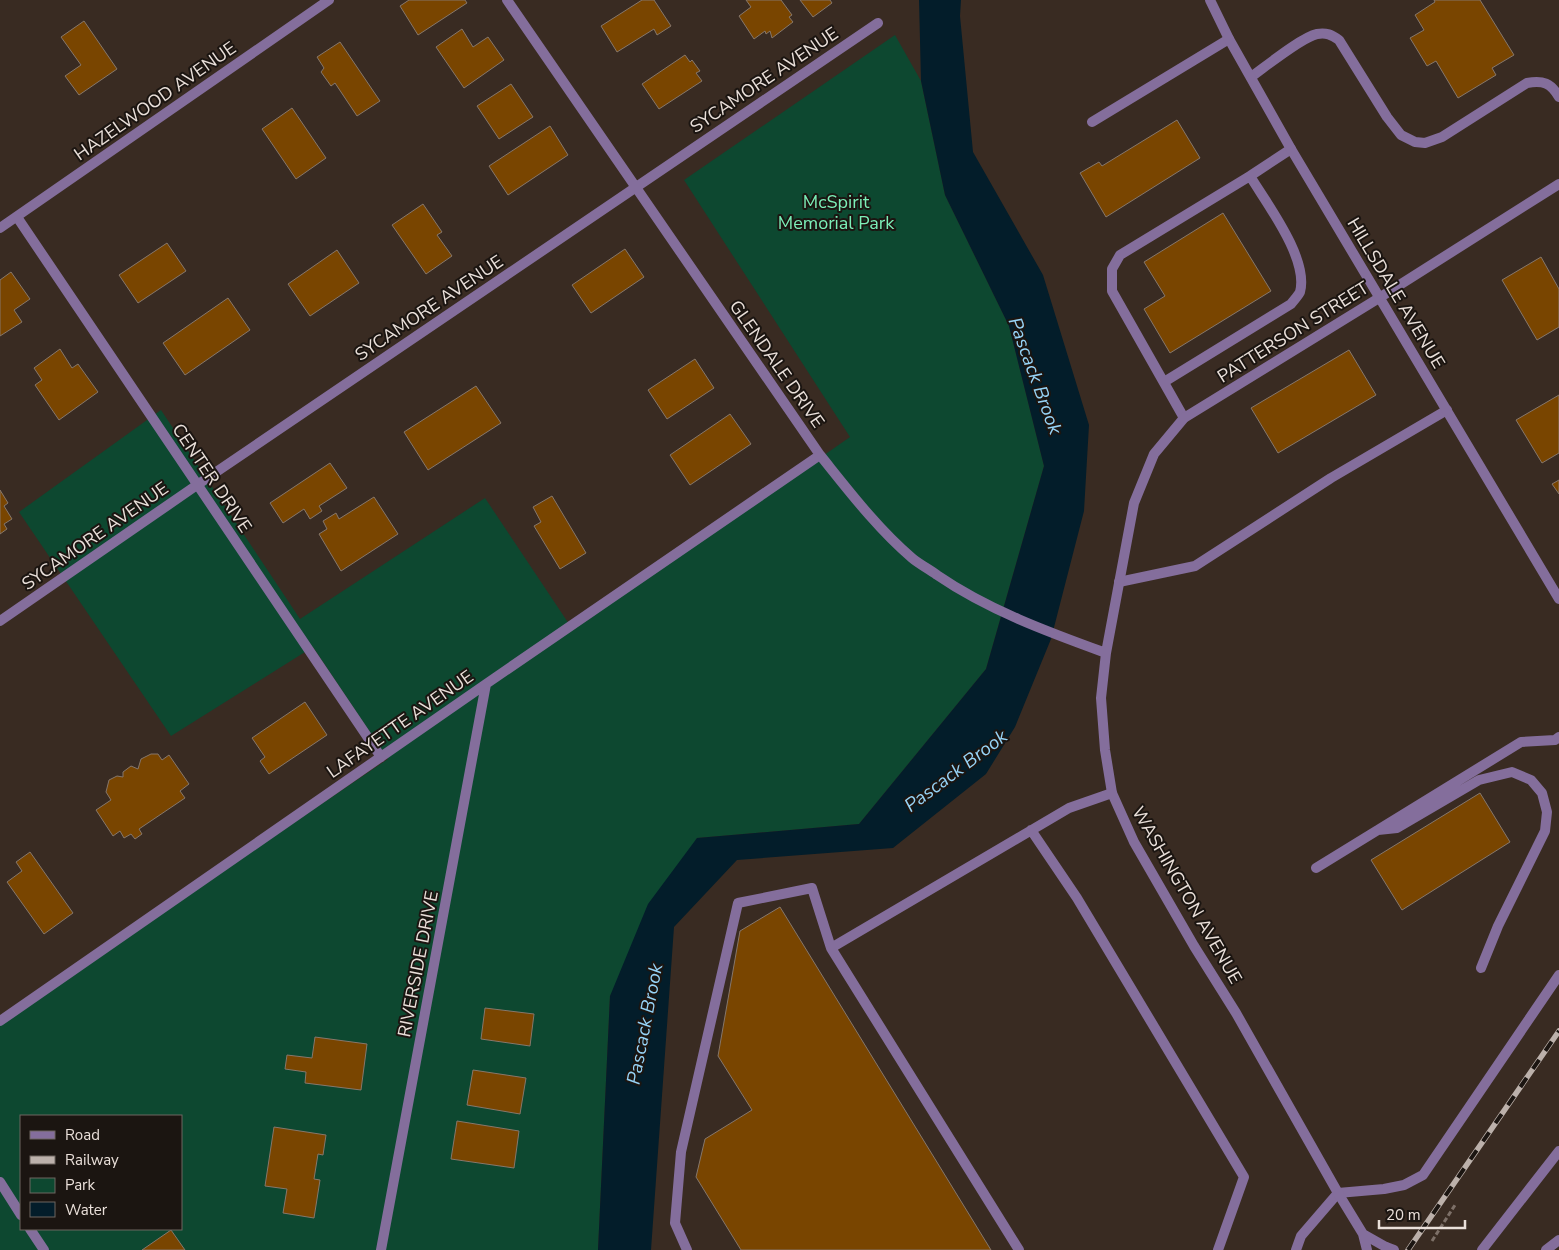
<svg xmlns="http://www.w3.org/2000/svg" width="1559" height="1250" viewBox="0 0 1559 1250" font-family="'Nunito Sans',sans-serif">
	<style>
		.green { fill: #0d4830; fill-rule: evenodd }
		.water { fill: #031d2a }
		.building { fill: #794500; stroke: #86776b }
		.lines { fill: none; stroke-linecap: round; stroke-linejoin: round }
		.path { stroke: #7d7068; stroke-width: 3; stroke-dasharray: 5 2.5; stroke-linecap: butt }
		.service { stroke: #846e9c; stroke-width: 10 }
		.minor { stroke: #846e9c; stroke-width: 10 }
		.tertiary { stroke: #846e9c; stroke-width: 10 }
		.rail-casing { stroke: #bcb1ab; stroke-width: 5.5 }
		.rail { stroke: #1b1511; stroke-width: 4; stroke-dasharray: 11; stroke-linecap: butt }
		.labels { text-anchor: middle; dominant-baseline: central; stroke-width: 4; stroke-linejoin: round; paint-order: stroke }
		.street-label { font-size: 18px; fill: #eae0da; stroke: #1b1511 }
		.park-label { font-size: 18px; fill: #7cefb8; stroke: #1b1511 }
		.water-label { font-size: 19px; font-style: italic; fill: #96d3f6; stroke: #1b1511 }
	</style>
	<rect width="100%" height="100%" fill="#392b22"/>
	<!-- green -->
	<path class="green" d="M895,35L921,81L945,195L1009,326L1044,466L986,669L859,824L697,838L610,996L598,1250H0V1022L388,759L313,647L171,736L19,512L161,410L300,619L485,498L573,630L850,437L684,180ZM21,1116H181V1229H21Z"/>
	<!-- water -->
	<path class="water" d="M919,0H961L960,16L973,152L1043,275L1089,425L1084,511L1051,639L1015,727L986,774L893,848L737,860L674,927L651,1250H598L610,996L648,904L697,838L859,824L986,669L1044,466L1009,326L945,195L921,81Z"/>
	<!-- building -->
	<path class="building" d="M409,0H465L467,3L418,35L400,6Z
		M642,0H654L671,26L657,35L654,29L617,52L601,26Z
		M746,0H781L792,15L789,17L793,22L772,38L770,31L766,34L765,31L754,39L739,16L751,7Z
		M800,0H830L832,3L813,17Z
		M1434,0H1480L1514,55L1492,68L1496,75L1458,98L1436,61L1427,66L1410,38L1424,30L1415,15L1435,2Z
		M84,21L117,69L79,95L65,76L81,65L61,37Z
		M462,29L473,47L488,37L504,60L464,88L436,47Z
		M340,42L380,101L357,116L335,83L331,86L321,72L324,68L317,57Z
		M685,55L690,62L692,60L700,71L696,73L702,81L659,109L642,84Z
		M511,84L533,117L499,139L477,106Z
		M292,108L326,158L296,179L262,129Z
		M1177,120L1200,158L1106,217L1080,173L1099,162L1102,166Z
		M550,126L568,155L508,195L489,166Z
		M423,204L442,232L437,235L452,256L426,274L392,225Z
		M1223,213L1271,291L1170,353L1144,309L1165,296L1144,262Z
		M167,243L186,271L138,303L119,275Z
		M625,249L644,277L591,313L572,285Z
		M337,250L359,283L310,316L288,284Z
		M1541,257L1559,289V327L1537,340L1502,280Z
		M11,272L30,299L14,310L22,322L0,336V280Z
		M228,298L250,330L185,375L163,343Z
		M60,349L72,368L78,364L98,392L59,420L35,385L42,380L34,368Z
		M1349,350L1376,395L1278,453L1251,408Z
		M695,359L714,388L667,419L648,390Z
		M476,386L501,423L428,470L404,432Z
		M1559,395V453L1542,463L1516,420Z
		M730,414L751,444L690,485L670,455Z
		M330,463L347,488L319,506L322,511L310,519L304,509L283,523L270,503Z
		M1559,480V494L1552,484Z
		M0,490L8,503L4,506L12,519L4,524L7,529L0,534Z
		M552,496L586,553L560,569L534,526L541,522L533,507Z
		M374,497L398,534L341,571L319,534L327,529L323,521L336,513L339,519Z
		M305,702L327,735L269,774L260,761L265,757L252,738Z
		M151,754H158L162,760L169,755L189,784L180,791L185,798L139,829L142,834L135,839L131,834L124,838L120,831L113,836L96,810L111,800L106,792L109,780L117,776L123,777V772L131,766L138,769L141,759Z
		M1480,793L1510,842L1402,910L1371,860Z
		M30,852L73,913L44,934L7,882L22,871L16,862Z
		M780,907L991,1250H741L696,1177L705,1139L752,1110L718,1056L740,931Z
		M485,1008L534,1014L530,1046L481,1039Z
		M315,1037L367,1044L361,1090L305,1083L306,1072L285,1069L287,1055L312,1058Z
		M473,1070L526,1078L520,1114L467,1105Z
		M457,1121L519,1131L514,1168L451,1159Z
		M274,1127L326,1135L323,1155L318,1154L314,1179L320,1180L314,1218L283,1213L287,1189L265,1186Z
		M171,1230L185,1250H142Z"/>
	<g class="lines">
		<!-- path -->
		<path class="path" d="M1432,1241L1455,1205"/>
		<!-- service -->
		<path class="service" d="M1251,77C1265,67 1302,37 1317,34C1326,32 1332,35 1339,40L1387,117L1401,135L1415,142L1425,143L1442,137L1527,83C1543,80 1551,83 1559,97
			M1092,122L1229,39
			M1164,382L1291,304C1294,300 1298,296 1300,292C1309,259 1267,204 1250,176
			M1184,418L1112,291V269L1120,255L1250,176L1291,149
			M1119,582L1195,566L1331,478L1447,410
			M1031,830L1077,898L1244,1177L1218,1250
			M1378,830L1397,828L1479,780L1512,772L1531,780L1542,793L1547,812L1545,831L1498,926L1481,968
			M1316,868L1521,742L1555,740L1559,737
			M687,1250L675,1223L681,1152L738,903L812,888L831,948
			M1019,1250L831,948L1069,808L1112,793
			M1296,1250L1301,1236L1338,1193L1384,1189L1404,1185L1423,1175L1559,975
			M1482,1250L1559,1151"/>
		<!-- minor -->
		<path class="minor" d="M507,0L820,455C849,491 877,528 912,558C919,564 929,569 937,575C988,610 1048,632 1106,653
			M17,217L381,757
			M0,228L329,0
			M0,621L197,485L878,23
			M0,1021L486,684L820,455
			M0,1182L21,1215
			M30,1229L44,1250
			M1363,1234L1386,1247L1388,1250
			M381,1250L486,684
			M1367,1250L1363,1234L1338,1193L1236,1013L1194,946L1134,842L1112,793L1105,750L1101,698L1106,653L1134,503L1154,454L1184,418L1379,298L1559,184"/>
		<!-- tertiary -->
		<path class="tertiary" d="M1210,0L1229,39L1291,149L1559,599
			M1386,1247L1394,1250
			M1546,1250L1559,1240"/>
		<defs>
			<path id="rail" d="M1408,1250L1559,1031"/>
		</defs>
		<!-- rail casing -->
		<use href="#rail" class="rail-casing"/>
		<!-- rail -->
		<use href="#rail" class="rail"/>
	</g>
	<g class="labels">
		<!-- street labels -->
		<g class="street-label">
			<text transform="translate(764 80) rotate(-34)">SYCAMORE AVENUE</text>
			<text transform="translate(155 101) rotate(-35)">HAZELWOOD AVENUE</text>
			<text transform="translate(1396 293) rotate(59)">HILLSDALE AVENUE</text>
			<text transform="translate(429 308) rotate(-34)">SYCAMORE AVENUE</text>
			<text transform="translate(1293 332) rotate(-32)">PATTERSON STREET</text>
			<text transform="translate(777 364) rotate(55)">GLENDALE DRIVE</text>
			<text transform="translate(212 478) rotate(56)">CENTER DRIVE</text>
			<text transform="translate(95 536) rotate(-35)">SYCAMORE AVENUE</text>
			<text transform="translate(400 724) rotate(-35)">LAFAYETTE AVENUE</text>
			<text transform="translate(1187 895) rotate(60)">WASHINGTON AVENUE</text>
			<text transform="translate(418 964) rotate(-79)">RIVERSIDE DRIVE</text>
		</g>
		<!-- park labels -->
		<g class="park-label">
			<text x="836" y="202">McSpirit<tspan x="836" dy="21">Memorial Park</tspan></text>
		</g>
		<!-- water labels -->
		<g class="water-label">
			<text transform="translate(1035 376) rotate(70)">Pascack Brook</text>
			<text transform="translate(956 771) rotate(-37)">Pascack Brook</text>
			<text transform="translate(645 1024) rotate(-79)">Pascack Brook</text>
		</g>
	</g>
	<!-- legend -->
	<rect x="20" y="1115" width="162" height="115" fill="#1b1511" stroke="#6e6661"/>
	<rect x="30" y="1131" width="25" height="8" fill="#846e9c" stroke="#6e6661"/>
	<text x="65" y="1140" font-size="15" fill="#eae0da">Road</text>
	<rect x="30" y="1156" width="25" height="8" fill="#bcb1ab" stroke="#6e6661"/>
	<text x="65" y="1165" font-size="15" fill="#eae0da">Railway</text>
	<rect x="30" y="1178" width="25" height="15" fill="#0d4830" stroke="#6e6661"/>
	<text x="65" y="1190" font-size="15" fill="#eae0da">Park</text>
	<rect x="30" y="1202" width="25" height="15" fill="#031d2a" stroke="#6e6661"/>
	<text x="65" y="1215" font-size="15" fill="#eae0da">Water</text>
	<!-- scale -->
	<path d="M1379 1220v8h86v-8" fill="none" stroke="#eae0da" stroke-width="2.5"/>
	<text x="1386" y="1220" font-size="15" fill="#eae0da" stroke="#1b1511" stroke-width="4" paint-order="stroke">20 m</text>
</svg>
